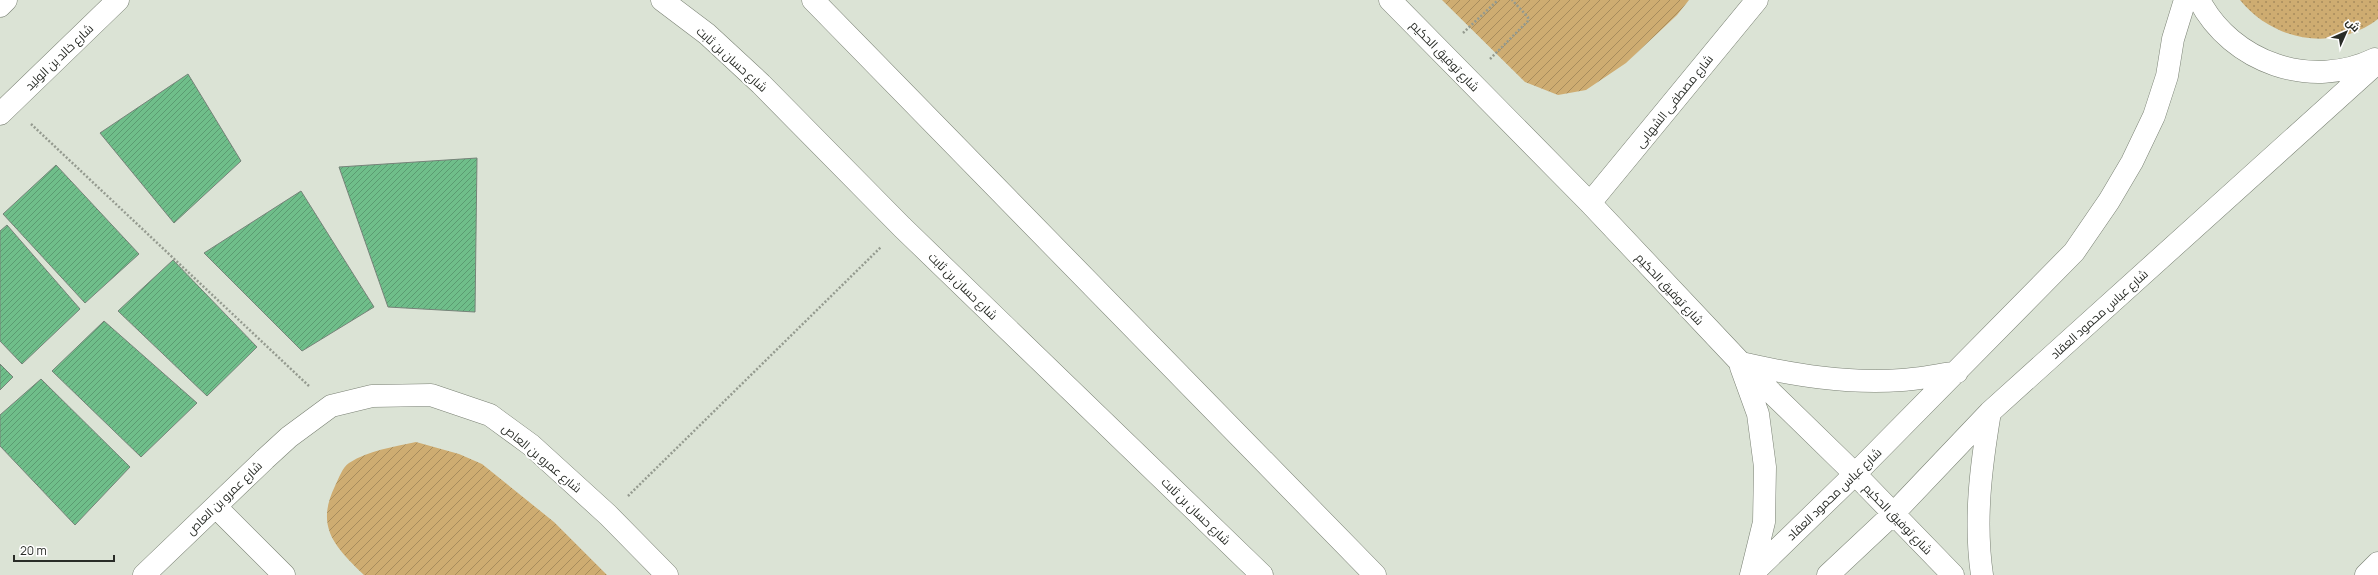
<svg xmlns="http://www.w3.org/2000/svg" width="2378" height="575" viewBox="0 0 2378 575" font-family="Manrope,Cairo,sans-serif">
	<style>
		.park { fill: url(#park-dots) }
		.garden { fill: url(#garden-furrows) }
		.building { fill: url(#building-hatch); stroke: #768379 }
		.lines { fill: none; stroke-linecap: round; stroke-linejoin: round }
		.street-casing { stroke: #7a8174; stroke-width: 23 }
		.secondary-casing { stroke: #7a8174; stroke-width: 23 }
		.path { stroke: #949a8f; stroke-width: 2.5; stroke-dasharray: 2 2; stroke-linecap: butt }
		.street { stroke: #fff; stroke-width: 22 }
		.secondary { stroke: #fff; stroke-width: 22 }
		.labels { text-anchor: middle; dominant-baseline: central; stroke-width: 4; stroke-linejoin: round; paint-order: stroke }
		.street-label { font-size: 12px; fill: #292c27; stroke: #fff }
	</style>
	<defs>
		<pattern id="park-dots" width="8" height="8" patternUnits="userSpaceOnUse"><rect width="8" height="8" fill="#ceac71"/><path d="M2 2h.1M6 6h.1" fill="none" stroke="#a78c5d" stroke-width="1.8" stroke-linecap="round"/></pattern>
		<pattern id="garden-furrows" width="10" height="10" patternUnits="userSpaceOnUse"><rect width="10" height="10" fill="#ceac71"/><path d="M-1 1l2-2M0 10L10 0M9 11l2-2" fill="none" stroke="#a78c5d"/></pattern>
		<pattern id="building-hatch" width="6" height="6" patternUnits="userSpaceOnUse"><rect width="6" height="6" fill="#6fbe8a"/><path d="M-1 1l2-2M0 6l6-6M5 7l2-2" fill="none" stroke="#5b9b71"/></pattern>
	</defs>
	<rect width="100%" height="100%" fill="#dbe3d5"/>
	<!-- park -->
	<path class="park" d="M2240,0H2378V19C2335,52 2274,42 2240,0Z"/>
	<!-- garden -->
	<path class="garden" d="M1442,0H1689L1677,15L1626,63L1586,90L1558,95L1525,82Z
		M416,442L459,454L482,464L554,522L607,575H364C335,547 315,527 335,486C339,478 342,468 349,463C369,450 394,447 416,442Z"/>
	<!-- building -->
	<path class="building" d="M188,74L241,161L174,223L100,133Z
		M477,158L475,312L388,307L339,167Z
		M56,165L139,254L85,303L3,214Z
		M301,191L374,307L302,351L204,253Z
		M7,225L80,309L22,364L0,341V231Z
		M173,260L257,347L207,396L118,311Z
		M104,321L197,403L141,457L52,371Z
		M0,364L13,377L0,390Z
		M41,379L130,467L75,525L0,446V415Z"/>
	<g class="lines">
		<defs>
			<path id="street" d="M1390,0L1590,203L1740,362L1855,474L1953,575
				M2199,0C2232,63 2311,90 2375,59
				M1590,203L1757,0
				M1741,363C1794,375 1847,384 1902,380C1920,379 1939,375 1957,372
				M1741,367L1758,414L1765,467L1764,522L1751,575
				M216,507L284,575
				M144,575L265,459L289,437L331,406L372,396L431,395L490,415L531,445L608,515L667,575
				M1751,575L1855,474L2074,252L2109,201L2132,162L2154,116L2167,76L2173,39L2185,0
				M1828,575L1893,514L1990,412L2378,62
				M1982,575C1974,520 1981,466 1990,412
				M2366,575L2378,563"/>
			<path id="secondary" d="M662,0L707,34L761,84L902,227L1262,575
				M813,0L1375,575
				M0,6L6,0
				M0,114L118,0"/>
		</defs>
		<!-- street casing -->
		<use href="#street" class="street-casing"/>
		<!-- secondary casing -->
		<use href="#secondary" class="secondary-casing"/>
		<!-- path -->
		<path class="path" d="M1463,33L1498,0
			M1490,59L1528,21V17L1512,0
			M31,124L310,387
			M628,496L881,247"/>
		<!-- street -->
		<use href="#street" class="street"/>
		<!-- secondary -->
		<use href="#secondary" class="secondary"/>
	</g>
	<g class="labels">
		<!-- street labels -->
		<g class="street-label">
			<text transform="translate(1445 56) rotate(46)">شارع توفيق الحكيم</text>
			<text transform="translate(59 57) rotate(-44)">شارع خالد بن الوليد</text>
			<text transform="translate(732 59) rotate(42)">شارع حسان بن ثابت</text>
			<text transform="translate(1674 101) rotate(-51)">شارع مصطفى الشهابى</text>
			<text transform="translate(963 286) rotate(44)">شارع حسان بن ثابت</text>
			<text transform="translate(1670 289) rotate(47)">شارع توفيق الحكيم</text>
			<text transform="translate(2099 314) rotate(-42)">شارع عباس محمود العقاد</text>
			<text transform="translate(542 458) rotate(40)">شارع عمرو بن العاص</text>
			<text transform="translate(1834 494) rotate(-44)">شارع عباس محمود العقاد</text>
			<text transform="translate(224 498) rotate(-44)">شارع عمرو بن العاص</text>
			<text transform="translate(1196 511) rotate(44)">شارع حسان بن ثابت</text>
			<text transform="translate(1898 519) rotate(46)">شارع توفيق الحكيم</text>
		</g>
	</g>
	<!-- north arrow -->
	<g transform="translate(2346 32) rotate(45)" stroke="#ffffff" stroke-width="3" paint-order="stroke">
	<path d="M0-3L7 15L0 10L-7 15Z" fill="#292c27"/>
	<text y="-6" font-size="11" font-weight="bold" text-anchor="middle" fill="#292c27">ش</text>
	</g>
	<!-- scale -->
	<path d="M14 555v6h100v-6" fill="none" stroke="#292c27" stroke-width="2"/>
	<text x="20" y="555" font-size="12" fill="#292c27" stroke="#ffffff" stroke-width="3" paint-order="stroke">20 m</text>
</svg>
